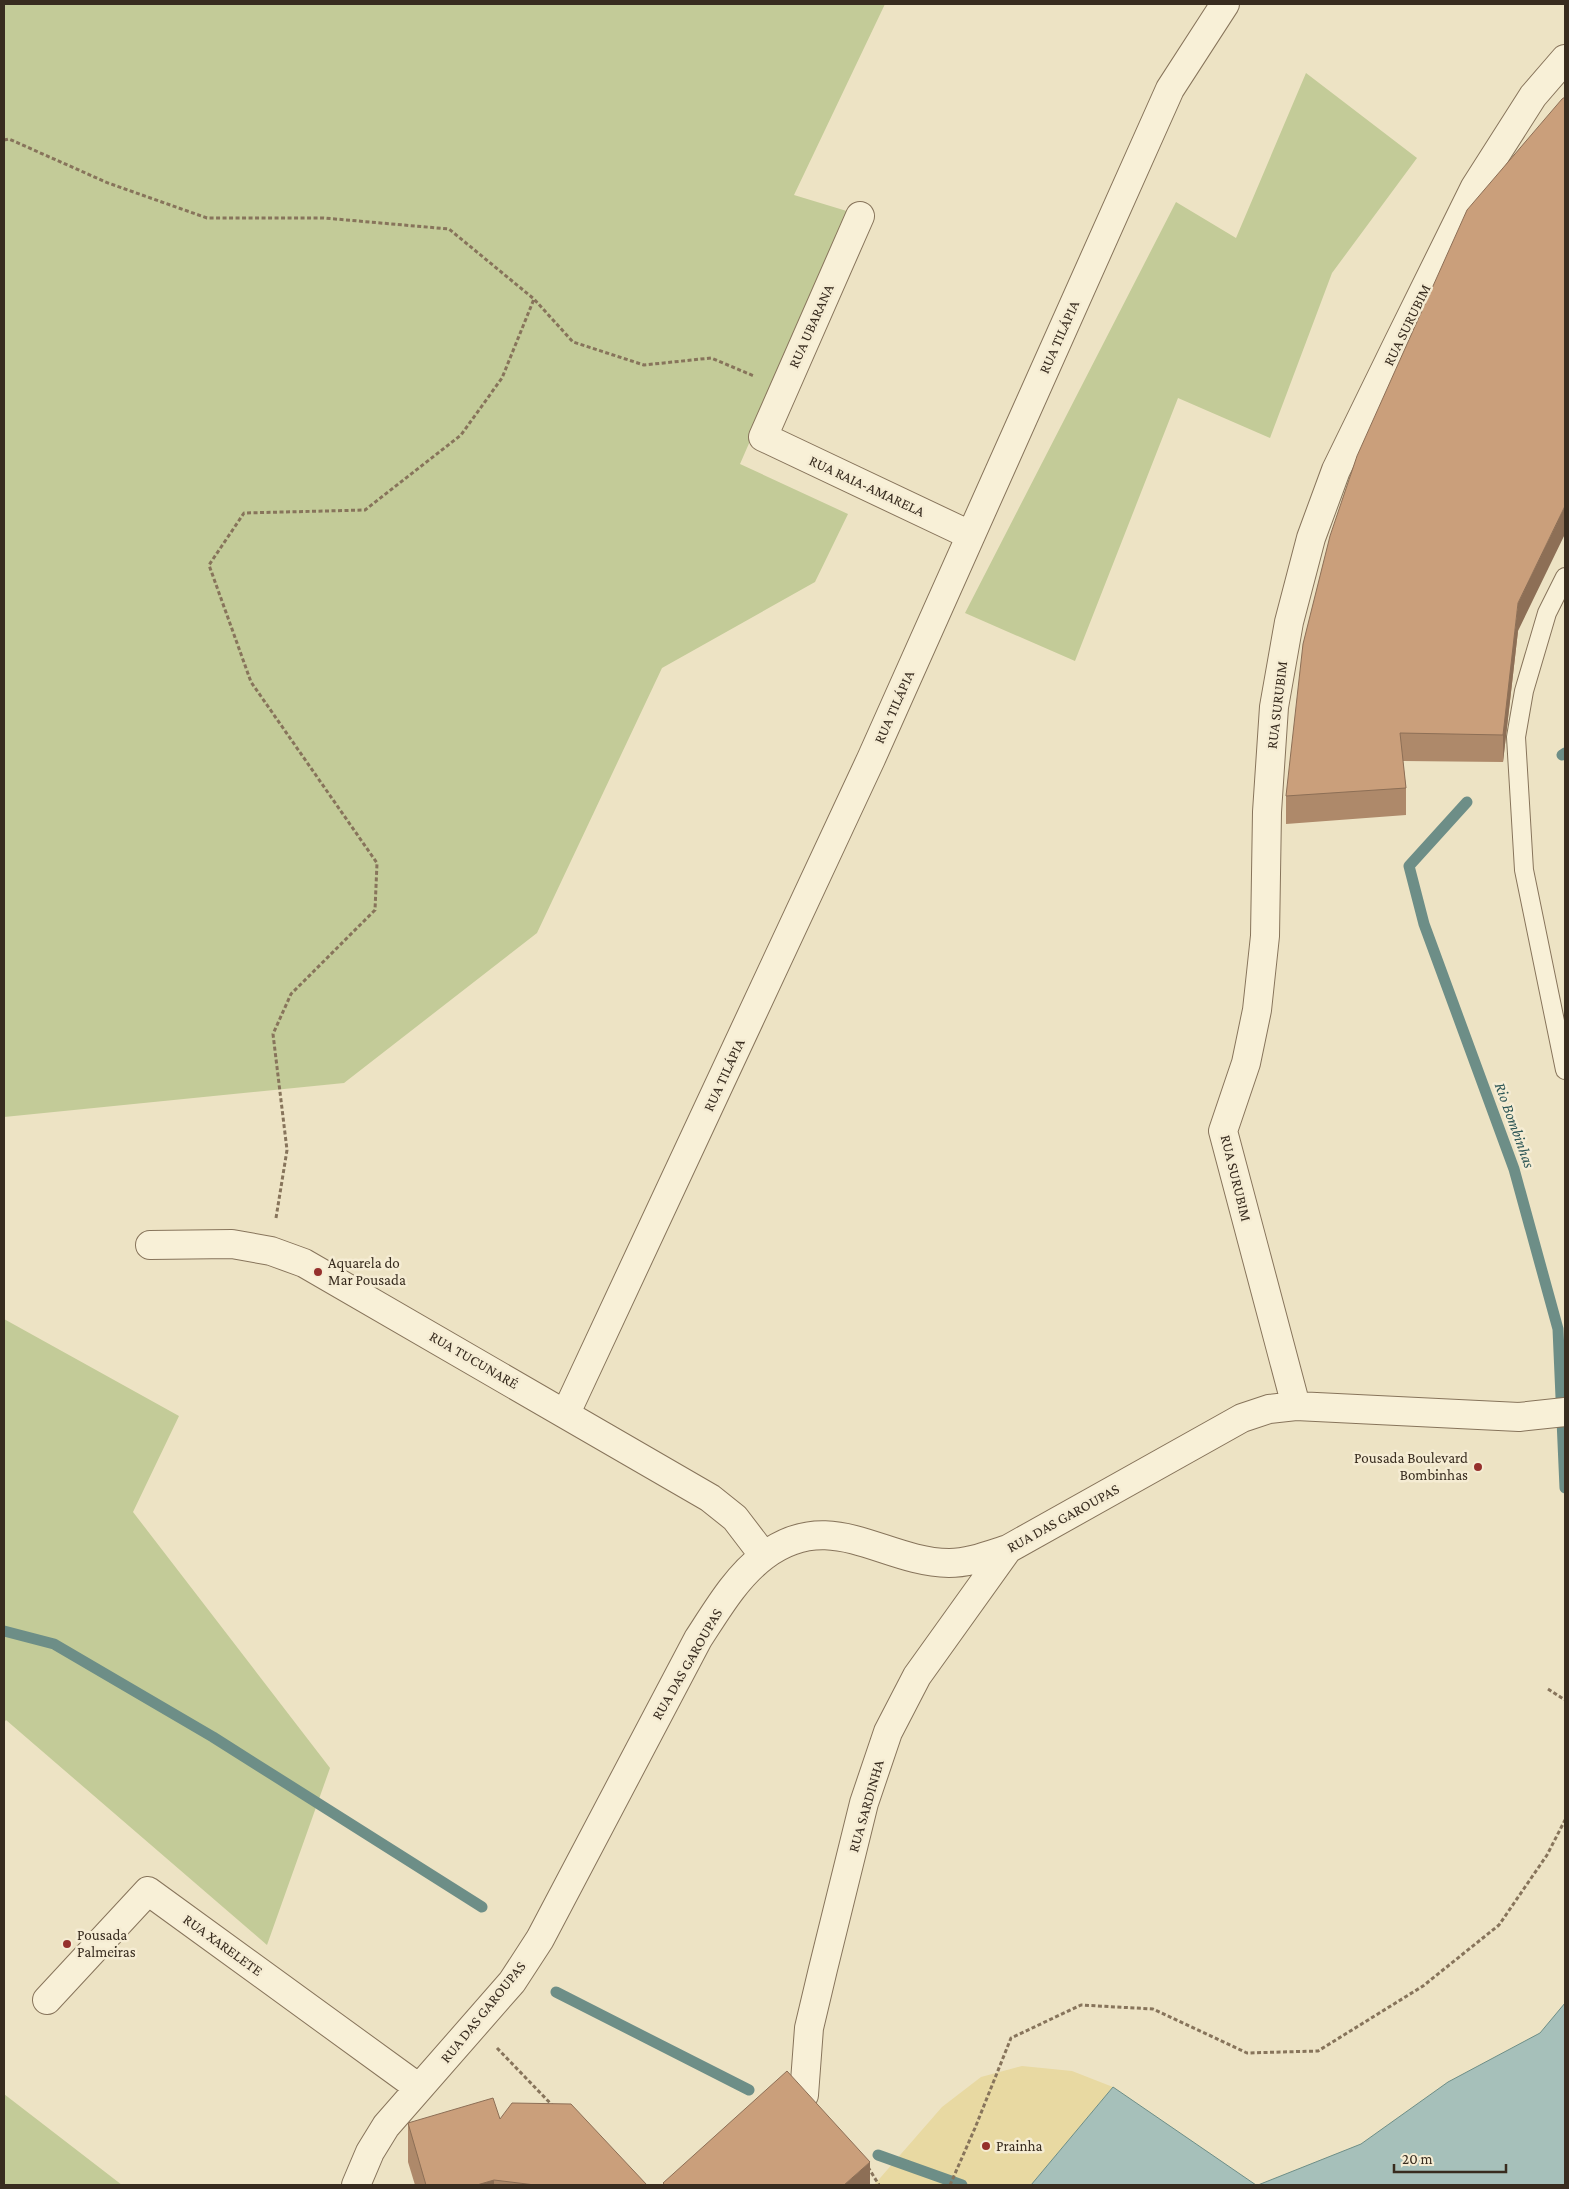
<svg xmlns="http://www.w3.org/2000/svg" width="1569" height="2189" viewBox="0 0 1569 2189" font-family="'Crimson Pro',serif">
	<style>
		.green { fill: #c3cb98 }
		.sand { fill: #e8d9a2 }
		.water { fill: #a6c0ba; stroke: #6d8e87 }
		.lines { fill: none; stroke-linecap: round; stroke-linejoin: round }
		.stream { stroke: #6d8e87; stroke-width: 11 }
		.lane-casing { stroke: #87745b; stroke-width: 20 }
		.street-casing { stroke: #87745b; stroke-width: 30 }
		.path { stroke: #87745b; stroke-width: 3; stroke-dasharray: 4 2.5; stroke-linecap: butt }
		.lane { stroke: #f8f0d7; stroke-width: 18 }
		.street { stroke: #f8f0d7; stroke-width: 28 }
		.wall { fill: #ae896a }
		.shaded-wall { fill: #8d6f56 }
		.building { fill: #ca9f7b; stroke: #8d6f56 }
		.poi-dot { fill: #95302c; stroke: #f5ecd3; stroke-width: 2 }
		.labels { text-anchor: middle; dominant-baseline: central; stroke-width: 5; stroke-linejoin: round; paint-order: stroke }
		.street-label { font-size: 15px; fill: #382c1f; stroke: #f5ecd3 }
		.poi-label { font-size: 15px; fill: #382c1f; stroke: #f5ecd3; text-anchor: start }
		.water-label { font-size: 16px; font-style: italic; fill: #2e5756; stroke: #f5ecd3 }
	</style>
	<rect width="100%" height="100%" fill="#ede3c4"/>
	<!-- green -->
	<path class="green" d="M4,4H885L794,195L850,212L740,464L848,514L815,582L662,668L537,933L344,1083L4,1117Z
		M1306,73L1417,158L1332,273L1270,438L1178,398L1075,661L965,613L1176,202L1236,238Z
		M4,1319L179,1416L133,1512L330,1768L267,1945L6,1720L4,1723Z
		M4,2094L122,2185H4Z"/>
	<!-- sand -->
	<path class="sand" d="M1022,2066L1072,2071L1113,2087L1031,2185H874L942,2107L981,2077Z"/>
	<!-- water -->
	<path class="water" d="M1565,2003V2185H1258L1361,2144L1448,2082L1540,2033Z
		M1113,2087L1256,2185H1031Z"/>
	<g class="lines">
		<!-- stream -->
		<path class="stream" d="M1562,755L1565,753
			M1467,802L1409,866L1424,924L1514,1169L1558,1329L1565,1488
			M4,1631L54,1644L213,1737L482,1907
			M556,1992L749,2090
			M878,2155L962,2185"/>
		<defs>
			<path id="lane" d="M1565,577L1547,613L1524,691L1516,737L1524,870L1565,1070"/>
			<path id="street" d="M860,216L763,437L970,535
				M150,1245L232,1244L271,1251L304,1263L710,1498L735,1518L764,1556
				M1296,1406L1223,1131L1246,1063L1257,1010L1265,936L1267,812L1274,707L1289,622L1311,538L1336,470L1398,343L1475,187L1533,96L1565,59
				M566,1413L871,759L1170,89L1225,4
				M47,2000L148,1891L419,2088
				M804,2095L809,2028L823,1969L864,1803L888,1732L917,1676L1008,1549
				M356,2185L370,2152L386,2126L512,1982L540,1939L698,1639C717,1610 736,1577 764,1556C831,1506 882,1562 949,1563C969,1563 989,1555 1008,1549L1242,1418L1269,1409L1296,1406L1519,1417L1565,1412"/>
		</defs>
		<!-- lane casing -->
		<use href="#lane" class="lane-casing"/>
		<!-- street casing -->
		<use href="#street" class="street-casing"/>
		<!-- path -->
		<path class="path" d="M4,140L9,139L108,183L207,218H324L449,229L534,299L573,342L644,365L711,358L754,376
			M276,1218L287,1150L273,1034L291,994L375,910L377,863L251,682L209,565L244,513L365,510L461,435L502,378L534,299
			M1548,1689L1565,1700
			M497,2048L552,2105
			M868,2167L879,2185
			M950,2185L975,2128L1011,2038L1081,2005L1153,2009L1247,2053L1318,2051L1423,1986L1499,1925L1547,1855L1565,1820"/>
		<!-- lane -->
		<use href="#lane" class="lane"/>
		<!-- street -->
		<use href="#street" class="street"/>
	</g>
	<!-- wall -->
	<path class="wall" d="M1518,631L1503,762L1403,761L1406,788V815L1286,824V796Z
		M500,2119L647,2185H415L408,2162V2123Z"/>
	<!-- shaded-wall -->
	<path class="shaded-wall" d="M1565,506V534L1518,631L1503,762V735L1518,603Z
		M870,2162V2185H844Z
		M494,2180V2185H477Z"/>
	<!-- building -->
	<path class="building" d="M1565,97V506L1518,603L1503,735L1400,733L1406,788L1286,796L1303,644L1330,536L1357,456L1467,210L1562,99Z
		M787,2071L870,2162L844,2185H665L663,2183Z
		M493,2098L500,2119L512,2103L571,2104L647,2185H535L494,2180L477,2185H426L408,2123Z"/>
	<!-- markers -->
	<g class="poi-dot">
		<circle cx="318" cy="1272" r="5"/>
		<circle cx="1478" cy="1467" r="5"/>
		<circle cx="67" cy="1944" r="5"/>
		<circle cx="986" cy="2146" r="5"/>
	</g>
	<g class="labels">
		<!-- street labels -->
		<g class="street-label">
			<text transform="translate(1407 325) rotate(-64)">RUA SURUBIM</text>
			<text transform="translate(811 326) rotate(-66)">RUA UBARANA</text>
			<text transform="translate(1059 337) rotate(-66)">RUA TILÁPIA</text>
			<text transform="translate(867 486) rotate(25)">RUA RAIA-AMARELA</text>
			<text transform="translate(1277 705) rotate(-83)">RUA SURUBIM</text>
			<text transform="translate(894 707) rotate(-66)">RUA TILÁPIA</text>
			<text transform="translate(724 1075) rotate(-65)">RUA TILÁPIA</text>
			<text transform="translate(1236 1178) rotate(76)">RUA SURUBIM</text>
			<text transform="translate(474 1360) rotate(30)">RUA TUCUNARÉ</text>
			<text transform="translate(1063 1518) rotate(-29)">RUA DAS GAROUPAS</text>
			<text transform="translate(687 1664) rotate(-60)">RUA DAS GAROUPAS</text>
			<text transform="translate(866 1806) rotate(-74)">RUA SARDINHA</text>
			<text transform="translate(223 1945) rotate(36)">RUA XARELETE</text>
			<text transform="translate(483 2012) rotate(-51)">RUA DAS GAROUPAS</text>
		</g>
		<!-- poi labels -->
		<g class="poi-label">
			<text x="328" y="1263">Aquarela do<tspan x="328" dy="17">Mar Pousada</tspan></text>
			<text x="1468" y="1458" text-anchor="end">Pousada Boulevard<tspan x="1468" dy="17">Bombinhas</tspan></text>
			<text x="77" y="1935">Pousada<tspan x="77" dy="17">Palmeiras</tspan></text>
			<text x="996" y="2146">Prainha</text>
		</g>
		<!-- water labels -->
		<g class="water-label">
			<text transform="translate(1515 1125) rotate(70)">Rio Bombinhas</text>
		</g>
	</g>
	<!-- border -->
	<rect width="1569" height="2189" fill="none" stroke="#382c1f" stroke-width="10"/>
	<!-- scale -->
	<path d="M1394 2164v8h112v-8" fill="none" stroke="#382c1f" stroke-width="2.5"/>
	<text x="1402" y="2164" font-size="15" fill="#382c1f" stroke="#f5ecd3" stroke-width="4" paint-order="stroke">20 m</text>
</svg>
